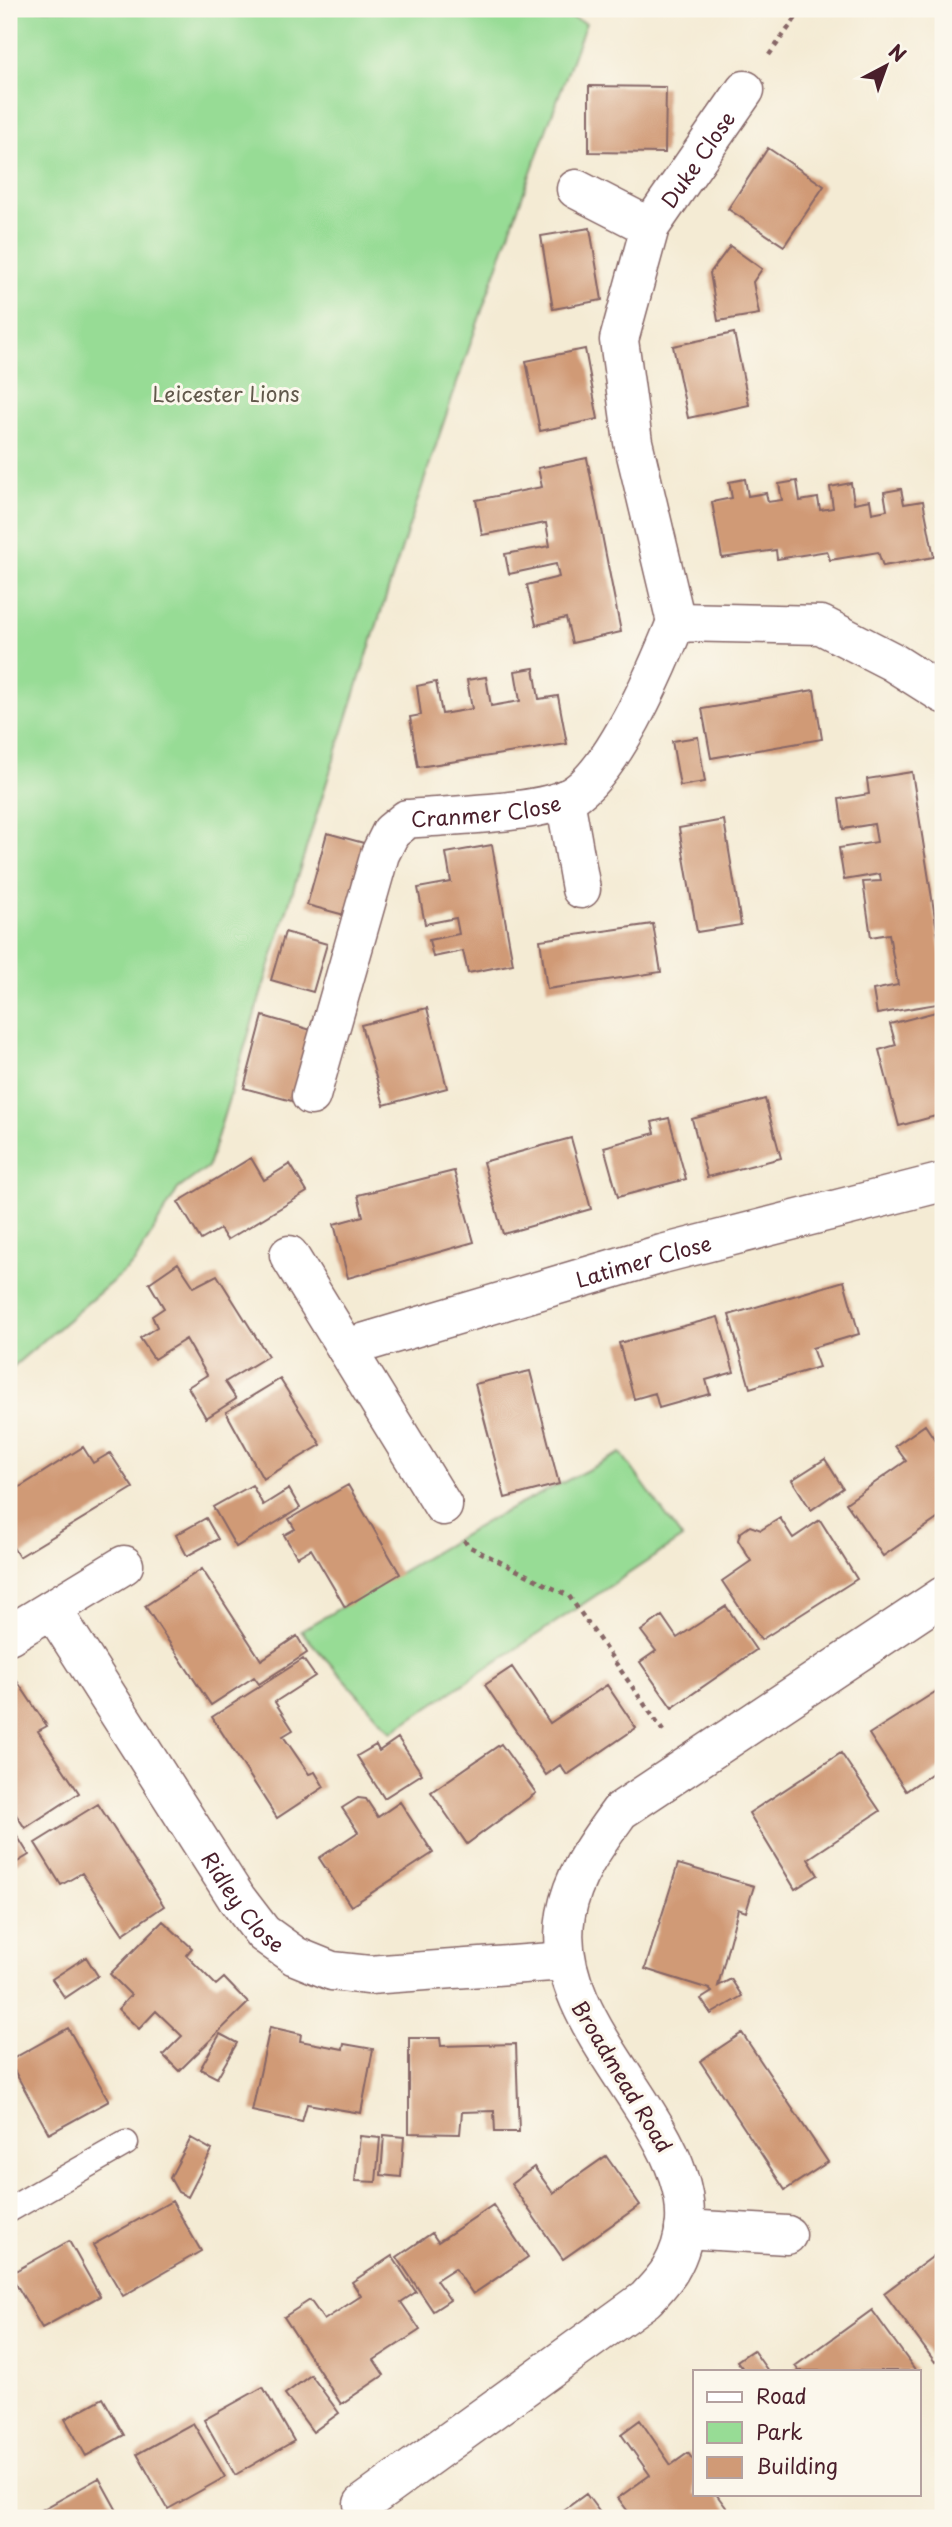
<svg xmlns="http://www.w3.org/2000/svg" width="952" height="2527" viewBox="0 0 952 2527" font-family="'Playpen Sans',sans-serif">
	<style>
		.green { fill: #97dc95; stroke: #707e60; stroke-width: 2 }
		.building { fill: #d09a76 }
		.lines { fill: none; stroke-linecap: round; stroke-linejoin: round }
		.lane-casing { stroke: #866666; stroke-width: 27 }
		.street-casing { stroke: #866666; stroke-width: 41 }
		.path { stroke: #866666; stroke-width: 4.5; stroke-dasharray: 5 5; stroke-linecap: butt }
		.lane { stroke: #fff; stroke-width: 24 }
		.street { stroke: #fff; stroke-width: 38 }
		.labels { text-anchor: middle; dominant-baseline: central; stroke-width: 6; stroke-linejoin: round; paint-order: stroke }
		.street-label { font-size: 21px; fill: #4a1f2b; stroke: #fbf7ec }
		.park-label { font-size: 21px; fill: #61584b; stroke: #fbf7ec }
	</style>
	<rect width="100%" height="100%" fill="#fbf7ec"/>
	<filter id="ink" filterUnits="userSpaceOnUse"><feTurbulence type="fractalNoise" baseFrequency=".0143" numOctaves="2"/><feDisplacementMap in="SourceGraphic" scale="14" xChannelSelector="R" yChannelSelector="G"/><feConvolveMatrix kernelMatrix="1 2 1 2 8 2 1 2 1" color-interpolation-filters="sRGB"/></filter>
	<filter id="wash" filterUnits="userSpaceOnUse"><feTurbulence type="fractalNoise" baseFrequency=".00686" numOctaves="4" result="noise"/><feDisplacementMap in="SourceGraphic" scale="28" xChannelSelector="R" yChannelSelector="G"/><feGaussianBlur stdDeviation="1.57" result="paint"/><feColorMatrix in="noise" values="0 0 0 0 0 0 0 0 0 0 0 0 0 0 0 0 0 1.4 0 .05"/><feComposite in="paint" operator="in"/></filter>
	<g filter="url(#wash)">
		<rect width="100%" height="100%" fill="#f4ebd4"/>
		<!-- green -->
		<path class="green" d="M9,9H548L586,23C444,398 325,783 208,1167L178,1189L134,1263L9,1370Z
			M621,1453L682,1538L391,1732L301,1631L491,1519Z"/>
		<g id="blocks">
			<!-- building -->
			<path class="building" d="M589,86L666,87L665,153L589,152Z
				M768,148L824,186L784,246L728,209Z
				M590,228L602,300L553,309L541,236Z
				M730,246L762,269L753,282L759,314L718,321L710,273Z
				M734,333L749,405L688,418L673,346Z
				M585,349L598,419L540,431L526,361Z
				M587,458L621,632L572,643L566,618L536,625L527,585L559,577L556,564L509,574L505,554L550,546L546,523L482,535L476,500L542,487L538,468Z
				M745,479L748,496L766,493L768,502L782,500L779,484L797,481L800,501L818,498L820,510L833,508L830,487L851,483L854,503L870,500L872,513L887,510L884,492L901,489L904,504L923,501L934,557L883,566L878,552L830,560L827,551L777,559L776,550L722,558L712,502L732,498L729,482Z
				M534,668L539,699L558,696L567,744L418,767L410,717L421,715L417,686L436,682L442,714L472,709L467,680L486,677L491,706L520,701L515,671Z
				M814,690L822,739L711,758L702,709Z
				M698,737L705,782L680,786L672,741Z
				M912,772L943,968V1003L877,1014L873,990L898,985L889,934L871,937L863,882L881,881L880,874L844,880L839,848L877,842L874,824L843,829L839,799L869,794L867,779Z
				M724,820L741,925L697,932L679,828Z
				M327,833L371,845L352,917L307,905Z
				M492,845L513,964L468,973L463,951L433,957L429,940L459,934L456,918L425,924L418,888L451,882L446,853Z
				M653,924L661,972L547,989L540,940Z
				M285,932L327,944L313,992L271,980Z
				M427,1008L447,1088L384,1105L361,1025Z
				M943,1010V1114L899,1126L879,1050L896,1045L890,1024Z
				M263,1016L311,1030L292,1101L244,1088Z
				M765,1099L781,1158L707,1177L692,1119Z
				M669,1118L686,1179L618,1197L604,1147L655,1133L652,1122Z
				M571,1138L591,1209L503,1234L483,1162Z
				M251,1158L264,1180L290,1164L307,1192L227,1240L220,1229L201,1240L178,1202Z
				M454,1171L474,1242L348,1278L334,1224L363,1216L358,1195Z
				M178,1263L194,1287L217,1275L268,1356L225,1382L236,1399L206,1418L188,1387L207,1375L186,1339L154,1359L140,1338L157,1327L152,1316L164,1308L149,1283Z
				M844,1281L859,1334L812,1348L819,1367L750,1388L729,1315Z
				M943,1297V1324H942L936,1299Z
				M718,1317L734,1372L706,1380L710,1394L691,1399L659,1408L655,1393L634,1399L619,1343Z
				M530,1371L559,1484L505,1498L475,1384Z
				M280,1379L321,1445L263,1479L226,1412Z
				M925,1425L943,1452V1515L883,1556L846,1503L906,1461L895,1446Z
				M83,1447L93,1463L110,1453L133,1488L19,1557L9,1541V1494Z
				M825,1459L843,1488L811,1510L792,1480Z
				M252,1485L263,1505L289,1489L300,1508L236,1547L213,1507Z
				M348,1485L400,1574L345,1607L311,1549L297,1557L284,1535L295,1529L289,1519Z
				M206,1518L218,1539L187,1556L176,1535Z
				M780,1518L793,1538L820,1520L857,1579L761,1640L722,1581L751,1561L738,1540L740,1533L750,1526L761,1530Z
				M202,1569L261,1660L297,1636L307,1653L259,1684L254,1677L211,1705L145,1606Z
				M726,1606L756,1650L672,1708L640,1662L656,1651L641,1631L662,1616L677,1638Z
				M303,1659L315,1676L275,1702L293,1730L283,1736L309,1774L315,1772L324,1787L277,1818L212,1717Z
				M512,1667L550,1723L607,1685L636,1728L567,1775L560,1765L546,1775L485,1685Z
				M17,1681L47,1726L38,1731L79,1793L25,1828L9,1804V1687Z
				M943,1687V1766L906,1791L869,1734Z
				M398,1738L422,1774L384,1798L357,1756L376,1745L379,1751Z
				M501,1744L536,1793L467,1844L431,1792Z
				M841,1753L880,1811L808,1859L818,1875L795,1889L749,1813Z
				M358,1798L366,1799L378,1817L400,1802L433,1853L351,1906L319,1858L358,1832L342,1808Z
				M98,1804L164,1906L123,1934L82,1873L61,1885L35,1843Z
				M9,1823L29,1855L9,1867Z
				M678,1864L754,1886L746,1912L738,1909L718,1986L731,1979L742,1996L711,2014L701,1999L712,1992L709,1989L645,1969Z
				M163,1921L192,1948L186,1955L216,1985L224,1978L248,2003L179,2071L163,2055L182,2036L156,2011L139,2029L118,2009L131,1995L110,1974Z
				M86,1957L98,1976L65,1998L52,1979Z
				M270,2027L301,2034L300,2041L343,2049L344,2044L373,2049L361,2113L307,2104L302,2122L252,2111Z
				M68,2028L109,2101L49,2134L9,2061Z
				M742,2033L828,2162L785,2190L700,2061Z
				M220,2034L237,2043L217,2078L200,2069Z
				M409,2038H440L441,2046L516,2044L519,2132H495L494,2111L462,2112L460,2134L409,2133Z
				M384,2135L404,2137L401,2177L381,2175Z
				M360,2136L380,2138L376,2182L355,2181Z
				M191,2138L212,2150L188,2197L178,2192L170,2178Z
				M606,2156L640,2205L563,2259L511,2184L534,2167L553,2193Z
				M172,2201L201,2251L123,2296L93,2245Z
				M493,2205L528,2257L473,2294L455,2268L436,2280L450,2300L433,2311L397,2257L432,2233L438,2242Z
				M69,2241L100,2296L42,2328L10,2274Z
				M943,2249V2356L935,2362L884,2293Z
				M392,2256L416,2292L401,2302L420,2330L374,2360L384,2375L341,2404L284,2317L310,2300L324,2320L361,2296L352,2282Z
				M872,2310L916,2371H799L795,2366Z
				M753,2350L768,2371H745L737,2361Z
				M311,2375L339,2413L313,2432L285,2394Z
				M263,2387L294,2441L235,2475L204,2420Z
				M103,2398L124,2435L86,2456L65,2419Z
				M640,2420L671,2465L688,2453L695,2463V2494H716L734,2518L701,2516L633,2518L618,2498L650,2475L621,2434Z
				M193,2423L225,2477L168,2509L137,2454Z
				M99,2478L121,2518H44L40,2511Z
				M586,2494L604,2518H553Z"/>
		</g>
	</g>
	<g filter="url(#ink)">
		<use href="#blocks" fill-opacity="0" stroke="#866666" stroke-width="2"/>
		<g class="lines">
			<defs>
				<path id="lane" d="M9,2210L126,2143"/>
				<g id="street">
					<path d="M576,189L650,227"/>
					<path id="s1" d="M676,622L633,442L619,340L650,227L745,90"/>
					<path d="M565,799L581,889"/>
					<path id="s2" d="M311,1096L380,854L391,832L407,819C449,815 530,814 566,799C611,780 658,667 676,622L821,625L891,661L943,694"/>
					<path d="M289,1255L443,1506"/>
					<path id="s3" d="M346,1348L662,1254L943,1182"/>
					<path id="s4" d="M52,1609L237,1899L263,1933L295,1956L332,1971L369,1975L566,1961"/>
					<path d="M9,1635L124,1565"/>
					<path d="M684,2229L787,2235"/>
					<path d="M363,2504L646,2299C654,2290 664,2280 670,2270C740,2151 543,2043 566,1914C573,1874 597,1843 620,1811L943,1596"/>
				</g>
			</defs>
			<!-- lane casing -->
			<use href="#lane" class="lane-casing"/>
			<!-- street casing -->
			<use href="#street" class="street-casing"/>
			<!-- path -->
			<path class="path" d="M769,55L795,19L798,9
				M464,1540L468,1546L569,1596L663,1731"/>
			<!-- lane -->
			<use href="#lane" class="lane"/>
			<!-- street -->
			<use href="#street" class="street"/>
		</g>
	</g>
	<g class="labels">
		<!-- street labels -->
		<g class="street-label">
			<text stroke="none"><textPath href="#s1" startOffset="488">Duke Close</textPath></text>
			<text stroke="none"><textPath href="#s2" startOffset="376">Cranmer Close</textPath></text>
			<text stroke="none"><textPath href="#s3" startOffset="310">Latimer Close</textPath></text>
			<text stroke="none"><textPath href="#s4" startOffset="350">Ridley Close</textPath></text>
			<text transform="translate(623 2076) rotate(59)">Broadmead Road</text>
		</g>
		<!-- park labels -->
		<g class="park-label">
			<text x="226" y="393">Leicester Lions</text>
		</g>
	</g>
	<!-- margin -->
	<rect width="952" height="2527" fill="none" stroke="#fbf7ec" stroke-width="35"/>
	<!-- legend -->
	<rect x="693" y="2370" width="228" height="126" fill="#fbf7ec" stroke="#b4a19f" stroke-width="2"/>
	<rect x="707" y="2392" width="35" height="10" fill="#ffffff" stroke="#b4a19f" stroke-width="2"/>
	<text x="756" y="2404" font-size="21" fill="#4a1f2b">Road</text>
	<rect x="707" y="2422" width="35" height="21" fill="#97dc95" stroke="#b4a19f" stroke-width="2"/>
	<text x="756" y="2440" font-size="21" fill="#4a1f2b">Park</text>
	<rect x="707" y="2457" width="35" height="21" fill="#d09a76" stroke="#b4a19f" stroke-width="2"/>
	<text x="756" y="2474" font-size="21" fill="#4a1f2b">Building</text>
	<!-- north arrow -->
	<g transform="translate(886 66) rotate(41)" stroke="#fbf7ec" stroke-width="5" paint-order="stroke">
	<path d="M0-5L12 26L0 18L-12 26Z" fill="#4a1f2b"/>
	<text y="-10" font-size="19" font-weight="bold" text-anchor="middle" fill="#4a1f2b">N</text>
	</g>
</svg>
